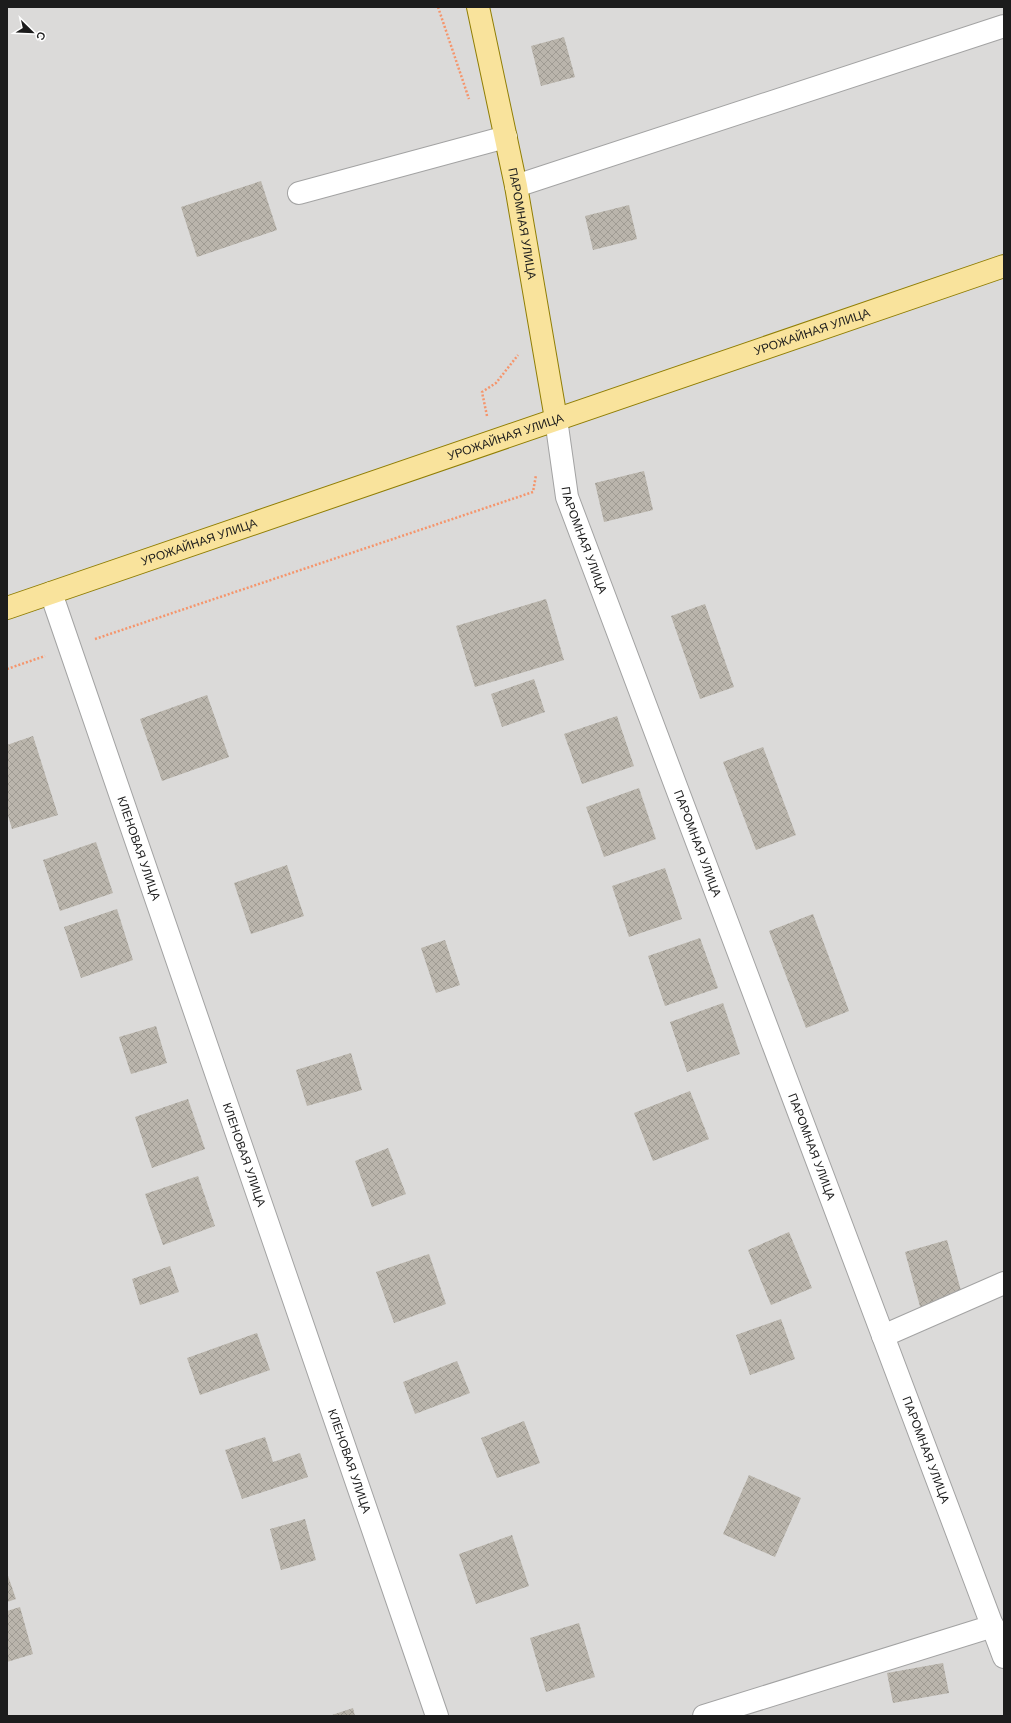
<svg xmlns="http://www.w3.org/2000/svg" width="1011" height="1723" viewBox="0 0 1011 1723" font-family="Helvetica,sans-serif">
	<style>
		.residential { fill: #dbdad9 }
		.building { fill: url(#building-cross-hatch) }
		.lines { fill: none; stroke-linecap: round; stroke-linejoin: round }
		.minor-casing { stroke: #a3a3a3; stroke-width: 24 }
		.major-casing { stroke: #907e05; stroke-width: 24 }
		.path { stroke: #f5956c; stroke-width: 2.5; stroke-dasharray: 2 2; stroke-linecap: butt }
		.minor { stroke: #fff; stroke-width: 22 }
		.major { stroke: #f9e39c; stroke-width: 22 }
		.labels { text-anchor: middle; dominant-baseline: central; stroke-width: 3; stroke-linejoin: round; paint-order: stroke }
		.street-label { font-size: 12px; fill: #1c1c1c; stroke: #fff }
	</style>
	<defs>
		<pattern id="building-cross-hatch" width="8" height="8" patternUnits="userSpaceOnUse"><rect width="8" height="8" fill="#bab5ac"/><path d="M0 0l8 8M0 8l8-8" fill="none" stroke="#9f9b93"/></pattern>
	</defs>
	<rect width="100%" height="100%" fill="#eeece2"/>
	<!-- residential -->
	<path class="residential" d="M7,7H1004V1716H7Z"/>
	<!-- building -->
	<path class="building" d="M564,37L575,77L541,86L531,46Z
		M261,181L277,230L197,257L181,207Z
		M629,205L637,239L593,250L585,216Z
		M644,471L653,510L604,522L595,483Z
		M546,599L564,660L475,687L456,626Z
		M705,604L734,687L700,699L671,616Z
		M534,679L545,712L502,727L491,694Z
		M207,695L229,757L162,781L140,719Z
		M617,716L634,766L582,784L564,734Z
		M33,736L58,815L12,829L7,812V745Z
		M763,747L796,835L756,850L723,762Z
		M639,788L656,839L604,857L586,807Z
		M96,842L113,893L60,911L43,860Z
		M287,865L304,916L251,934L234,883Z
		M665,868L682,919L629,937L612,886Z
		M117,909L133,960L81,978L64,927Z
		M813,914L849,1011L806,1028L769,931Z
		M700,938L718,988L665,1006L648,956Z
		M445,940L460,985L436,993L421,948Z
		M723,1003L740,1054L687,1072L670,1022Z
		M156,1026L167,1063L131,1074L119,1037Z
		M351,1053L362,1090L307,1106L296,1070Z
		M690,1091L709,1139L653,1161L634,1113Z
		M188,1099L205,1149L152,1168L135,1117Z
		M388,1148L406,1194L372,1207L355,1161Z
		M198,1176L215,1226L163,1245L145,1194Z
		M789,1232L812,1288L771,1305L748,1250Z
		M947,1240L963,1298L921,1310L905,1252Z
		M429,1254L446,1304L394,1323L376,1272Z
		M170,1266L179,1292L140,1305L132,1279Z
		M781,1319L795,1359L750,1375L736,1335Z
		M257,1333L270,1370L200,1395L187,1358Z
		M457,1361L470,1393L415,1414L403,1382Z
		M524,1421L540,1463L497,1478L481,1438Z
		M265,1437L273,1462L300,1453L308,1477L242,1499L225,1450Z
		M749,1475L801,1498L775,1557L723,1534Z
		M305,1519L316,1560L281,1570L270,1529Z
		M512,1535L529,1586L476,1604L459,1554Z
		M7,1573L16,1599L7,1602Z
		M20,1607L33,1654L7,1662V1611Z
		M579,1623L595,1677L546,1692L530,1638Z
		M943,1663L949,1693L893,1703L887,1673Z
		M353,1708L355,1716H329Z"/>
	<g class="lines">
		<defs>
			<g id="minor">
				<path d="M516,186L1004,26"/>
				<path d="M299,193L506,137"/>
				<path id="s1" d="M556,419L567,497L1004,1657"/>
				<path id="s2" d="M51,593L437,1716"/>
				<path d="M883,1336L1004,1283"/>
				<path d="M704,1716L993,1626"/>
			</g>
			<g id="major">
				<path id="s3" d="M478,7L516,186L556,419"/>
				<path id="s4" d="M7,608L1004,266"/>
			</g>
		</defs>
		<!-- minor casing -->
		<use href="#minor" class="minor-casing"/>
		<!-- major casing -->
		<use href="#major" class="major-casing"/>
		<!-- path -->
		<path class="path" d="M438,7L469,99
			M487,416L482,392L496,383L518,355
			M95,639L533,492L536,475
			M7,669L45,656"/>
		<!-- minor -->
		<use href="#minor" class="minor"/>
		<!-- major -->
		<use href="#major" class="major"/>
	</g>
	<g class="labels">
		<!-- street labels -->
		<g class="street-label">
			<text stroke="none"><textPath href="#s3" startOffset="221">ПАРОМНАЯ УЛИЦА</textPath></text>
			<text stroke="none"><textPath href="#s4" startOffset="851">УРОЖАЙНАЯ УЛИЦА</textPath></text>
			<text stroke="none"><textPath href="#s4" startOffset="527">УРОЖАЙНАЯ УЛИЦА</textPath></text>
			<text stroke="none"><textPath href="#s1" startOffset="125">ПАРОМНАЯ УЛИЦА</textPath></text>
			<text stroke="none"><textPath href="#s4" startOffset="203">УРОЖАЙНАЯ УЛИЦА</textPath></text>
			<text stroke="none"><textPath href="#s1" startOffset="449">ПАРОМНАЯ УЛИЦА</textPath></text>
			<text stroke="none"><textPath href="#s2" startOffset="270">КЛЕНОВАЯ УЛИЦА</textPath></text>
			<text stroke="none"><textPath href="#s1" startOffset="773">ПАРОМНАЯ УЛИЦА</textPath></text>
			<text stroke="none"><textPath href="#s2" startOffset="594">КЛЕНОВАЯ УЛИЦА</textPath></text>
			<text stroke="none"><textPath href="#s1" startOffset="1097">ПАРОМНАЯ УЛИЦА</textPath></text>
			<text stroke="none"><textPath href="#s2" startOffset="918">КЛЕНОВАЯ УЛИЦА</textPath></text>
		</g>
	</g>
	<!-- border -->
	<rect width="1011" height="1723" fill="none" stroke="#1c1c1c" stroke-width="16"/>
	<!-- north arrow -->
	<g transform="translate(32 32) rotate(113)" stroke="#ffffff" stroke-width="3" paint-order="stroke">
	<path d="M0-3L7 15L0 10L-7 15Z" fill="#1c1c1c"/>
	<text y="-6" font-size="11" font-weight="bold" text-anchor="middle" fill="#1c1c1c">С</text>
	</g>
</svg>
